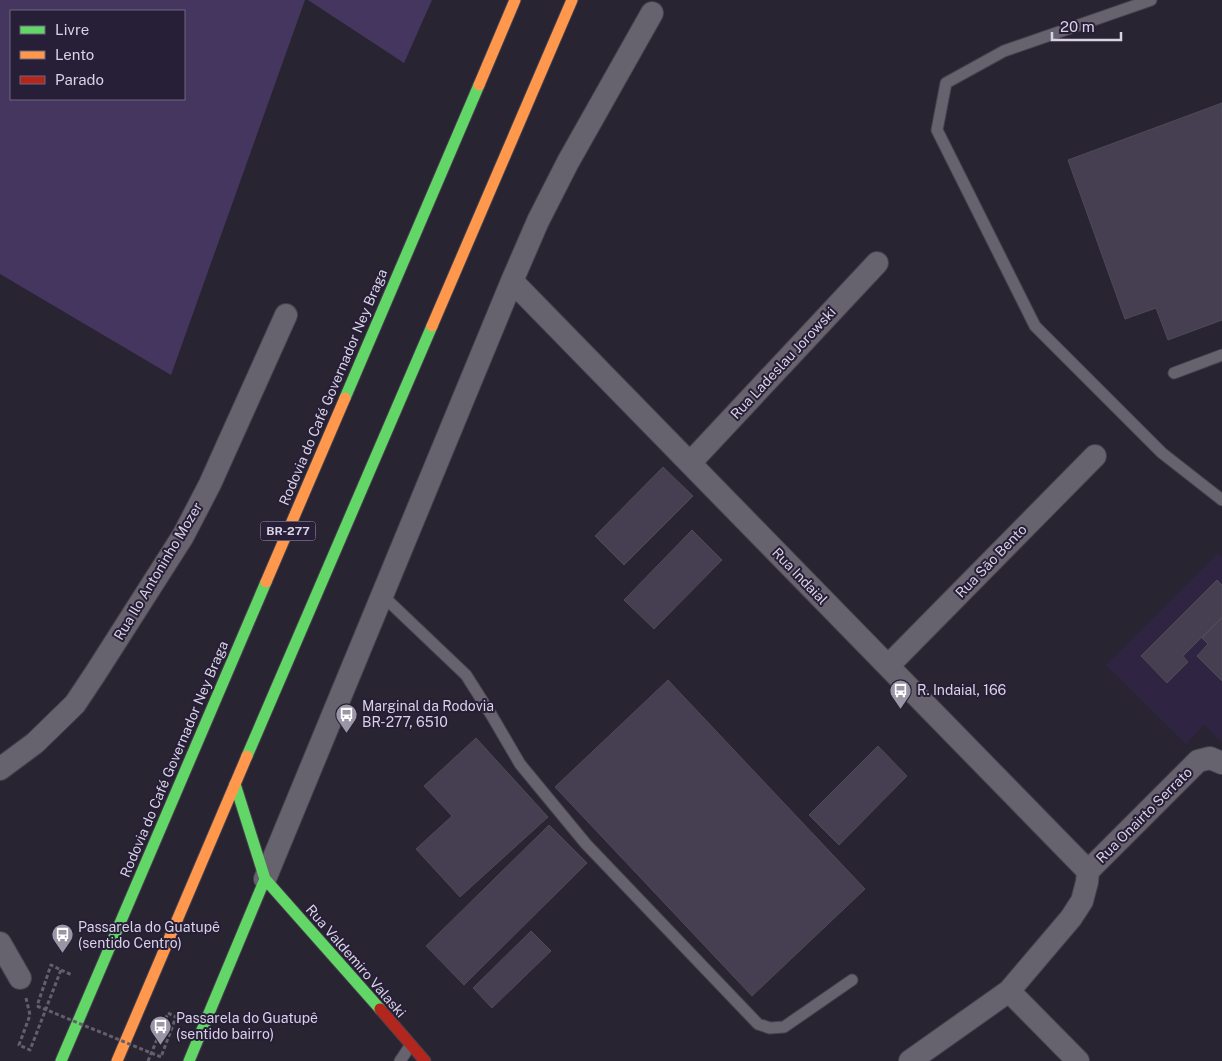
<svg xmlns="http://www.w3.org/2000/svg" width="1222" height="1061" viewBox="0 0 1222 1061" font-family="'Public Sans',sans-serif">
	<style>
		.built { fill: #2f2441 }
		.green { fill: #453660; fill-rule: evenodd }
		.building { fill: #453f51; stroke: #4e4a56 }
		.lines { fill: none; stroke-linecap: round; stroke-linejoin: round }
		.lane-casing { stroke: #45414d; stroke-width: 13 }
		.street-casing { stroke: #45414d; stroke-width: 24 }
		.fast-casing { stroke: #45414d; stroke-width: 13 }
		.slow-casing { stroke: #45414d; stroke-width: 13 }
		.jam-casing { stroke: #45414d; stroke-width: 13 }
		.path { stroke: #64606b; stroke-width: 3; stroke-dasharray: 4 2.5; stroke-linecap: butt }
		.lane { stroke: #67636e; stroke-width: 11 }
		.street { stroke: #67636e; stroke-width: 22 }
		.fast { stroke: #63d668; stroke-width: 11 }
		.slow { stroke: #ff974d; stroke-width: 11 }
		.jam { stroke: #b3261e; stroke-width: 11 }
		.path-bridge { stroke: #64606b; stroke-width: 3; stroke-dasharray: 4 2.5; stroke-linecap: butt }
		.labels { text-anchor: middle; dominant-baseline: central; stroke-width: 4; stroke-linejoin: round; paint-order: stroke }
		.shield { fill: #271e37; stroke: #a39db0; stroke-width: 1 }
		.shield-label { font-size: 12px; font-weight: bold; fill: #d8d3e4 }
		.street-label { font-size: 14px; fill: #d8d3e4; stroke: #271e37 }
		.poi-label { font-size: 14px; fill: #d8d3e4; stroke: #271e37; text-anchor: start }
	</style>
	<rect width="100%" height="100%" fill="#282431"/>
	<!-- built -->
	<path class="built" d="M1218,553L1222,557V742L1204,725L1186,744L1106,665Z"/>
	<!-- green -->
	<path class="green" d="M0,0H305L171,375L0,274ZM184,11V99H11V11Z
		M308,0H432L404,63Z"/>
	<!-- building -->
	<path class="building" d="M1222,103V320L1168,340L1156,308L1125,319L1068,160Z
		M663,467L693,496L624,565L595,536Z
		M692,530L722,560L654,629L624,600Z
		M1217,580L1222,585V617L1183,656L1188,662L1167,683L1141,656Z
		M1222,618V681L1197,656L1208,644L1202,638Z
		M668,680L865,889L752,996L555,787Z
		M476,738L548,817L460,897L416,849L452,816L424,786Z
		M878,746L907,776L839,845L809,815Z
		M549,825L587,863L464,985L426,946Z
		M531,931L551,951L492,1008L473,988Z"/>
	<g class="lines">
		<defs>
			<path id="lane" d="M1151,0L1004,51L946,83L937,130L1035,326L1162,453L1222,500
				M1174,373L1222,355
				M382,595L466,675L492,716L520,764L586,844L758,1024L770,1028L784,1027L852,980
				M400,1061L410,1046"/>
			<path id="street" d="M512,281L1088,871
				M690,463L877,263
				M888,666L1095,456
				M0,769L35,743L75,704L95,674L183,536L210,484L286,315
				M265,879L512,281L538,221L568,162L652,13
				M0,943L20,978
				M1009,991L1078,1061
				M910,1061L1009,991L1071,918L1082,901L1087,882L1088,871L1198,761L1210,758L1222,763"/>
			<path id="fast" d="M345,398L479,85
				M247,756L432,326
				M235,784L265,879
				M61,1061L266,582
				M189,1061L265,879L380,1009"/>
			<path id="slow" d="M479,85L515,0
				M432,326L572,0
				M266,582L345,398
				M117,1061L247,756"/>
			<path id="jam" d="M380,1009L425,1061"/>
		</defs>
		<!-- lane casing -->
		<use href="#lane" class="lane-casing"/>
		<!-- street casing -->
		<use href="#street" class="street-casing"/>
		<!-- fast casing -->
		<use href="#fast" class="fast-casing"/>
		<!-- slow casing -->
		<use href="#slow" class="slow-casing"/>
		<!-- jam casing -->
		<use href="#jam" class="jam-casing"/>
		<!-- path -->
		<path class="path" d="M61,970L72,975
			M26,998L30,1015L19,1045L30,1050L61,970L51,965L37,1006
			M148,1061L168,1013L176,1017L161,1057"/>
		<!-- lane -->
		<use href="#lane" class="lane"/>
		<!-- street -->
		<use href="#street" class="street"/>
		<!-- fast -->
		<use href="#fast" class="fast"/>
		<!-- slow -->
		<use href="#slow" class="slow"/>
		<!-- jam -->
		<use href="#jam" class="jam"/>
		<!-- path-bridge -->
		<path class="path-bridge" d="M37,1006L161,1057"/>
	</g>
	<!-- icons -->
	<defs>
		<symbol id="bus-pin" viewBox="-11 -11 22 30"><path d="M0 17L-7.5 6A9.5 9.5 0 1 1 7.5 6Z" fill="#9a96a5" stroke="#271e37"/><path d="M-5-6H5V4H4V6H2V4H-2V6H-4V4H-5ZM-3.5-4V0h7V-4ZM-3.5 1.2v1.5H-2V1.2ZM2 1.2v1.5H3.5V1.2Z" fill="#fff"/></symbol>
	</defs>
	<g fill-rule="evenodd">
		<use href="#bus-pin" x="888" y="678" width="25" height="34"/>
		<use href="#bus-pin" x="334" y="702" width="25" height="34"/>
		<use href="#bus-pin" x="50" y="922" width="25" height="34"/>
		<use href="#bus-pin" x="148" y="1014" width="25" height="34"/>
	</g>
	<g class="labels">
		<!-- shield labels -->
		<rect class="shield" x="260.5" y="521.5" width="55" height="19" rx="4"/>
		<g class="shield-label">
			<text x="288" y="531">BR-277</text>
		</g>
		<!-- street labels -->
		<g class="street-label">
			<text transform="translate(783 363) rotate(-47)">Rua Ladeslau Jorowski</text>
			<text transform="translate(333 387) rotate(-67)">Rodovia do Café Governador Ney Braga</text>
			<text transform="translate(991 561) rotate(-46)">Rua São Bento</text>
			<text transform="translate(158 571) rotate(-59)">Rua Ilo Antoninho Mozer</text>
			<text transform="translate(800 576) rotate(46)">Rua Indaial</text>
			<text transform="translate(174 759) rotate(-67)">Rodovia do Café Governador Ney Braga</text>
			<text transform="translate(1144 815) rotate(-45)">Rua Onairto Serrato</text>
			<text transform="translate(356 961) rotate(49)">Rua Valdemiro Valaski</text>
		</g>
		<!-- poi labels -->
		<g class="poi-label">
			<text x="917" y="690">R. Indaial, 166</text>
			<text x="362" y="706">Marginal da Rodovia<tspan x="362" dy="16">BR-277, 6510</tspan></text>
			<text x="78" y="927">Passarela do Guatupê<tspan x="78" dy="16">(sentido Centro)</tspan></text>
			<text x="176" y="1018">Passarela do Guatupê<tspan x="176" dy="16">(sentido bairro)</tspan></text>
		</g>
	</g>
	<!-- legend -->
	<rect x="10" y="10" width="175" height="90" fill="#271e37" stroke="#6e667c"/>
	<rect x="20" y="26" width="25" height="8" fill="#63d668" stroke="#6e667c"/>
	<text x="55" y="35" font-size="15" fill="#d8d3e4">Livre</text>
	<rect x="20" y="51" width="25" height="8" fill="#ff974d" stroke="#6e667c"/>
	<text x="55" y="60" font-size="15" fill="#d8d3e4">Lento</text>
	<rect x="20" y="76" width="25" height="8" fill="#b3261e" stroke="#6e667c"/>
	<text x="55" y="85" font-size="15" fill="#d8d3e4">Parado</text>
	<!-- scale -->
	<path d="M1052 32v8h69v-8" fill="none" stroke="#d8d3e4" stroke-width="2.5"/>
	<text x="1060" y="32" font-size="15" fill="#d8d3e4" stroke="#271e37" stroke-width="4" paint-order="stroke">20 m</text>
</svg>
